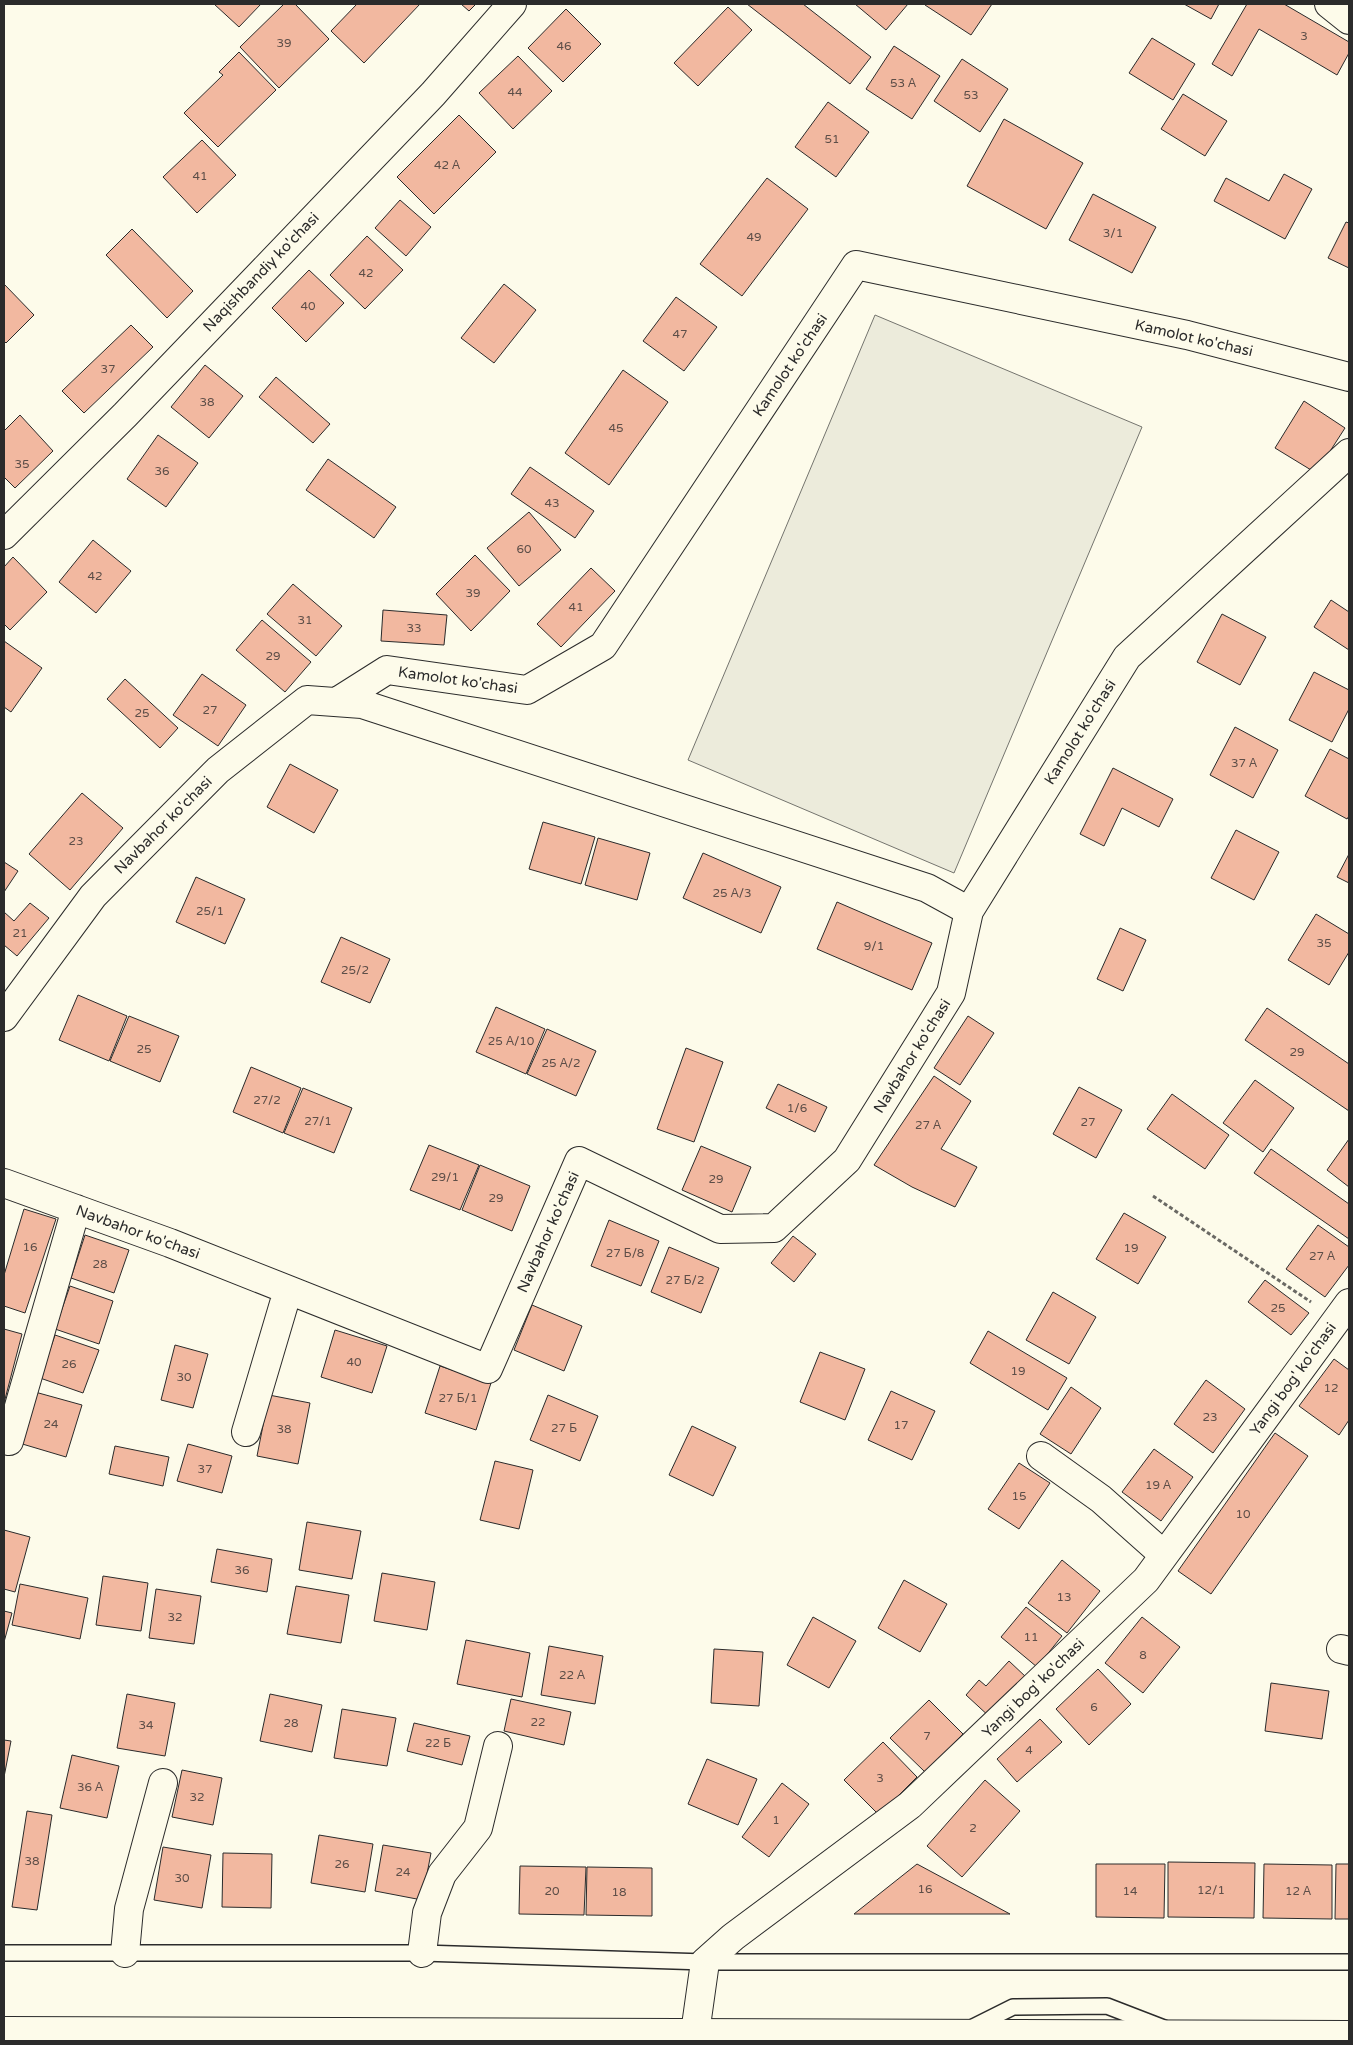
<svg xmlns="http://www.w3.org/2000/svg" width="1353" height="2045" viewBox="0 0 1353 2045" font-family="'Varela Round',sans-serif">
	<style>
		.green { fill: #ecebdb; stroke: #74746e }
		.building { fill: #f2b8a0; stroke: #2b2b2b }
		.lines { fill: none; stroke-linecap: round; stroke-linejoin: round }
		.lane-casing { stroke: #2b2b2b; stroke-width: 18 }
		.street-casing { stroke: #2b2b2b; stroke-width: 30 }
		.primary-casing { stroke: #2b2b2b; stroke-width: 30 }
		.path { stroke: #6a6964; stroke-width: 3; stroke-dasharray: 4 2.5; stroke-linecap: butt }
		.lane { stroke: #fdfbea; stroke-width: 15 }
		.street { stroke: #fdfbea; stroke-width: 28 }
		.primary { stroke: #fdfbea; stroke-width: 28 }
		.labels { text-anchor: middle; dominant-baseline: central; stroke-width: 4; stroke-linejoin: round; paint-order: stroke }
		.number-label { font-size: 12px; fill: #5d4e48 }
		.street-label { font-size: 15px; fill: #2b2b2b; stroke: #fdfbea }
	</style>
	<rect width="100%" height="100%" fill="#fdfbea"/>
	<!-- green -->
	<path class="green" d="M875,315L1142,427L954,873L688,760Z"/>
	<!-- building -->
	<path class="building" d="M214,4H261L239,27Z
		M284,4H295L329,39L279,88L240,47Z
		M357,4H420L364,63L331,31Z
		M461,4H476L469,11Z
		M747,4H803L871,57L850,84Z
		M855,4H908L886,30Z
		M926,4H992L971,35L925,5Z
		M1184,4H1219L1211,19Z
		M1247,4H1284L1349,42V53L1337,75L1259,29L1232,76L1212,64Z
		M728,7L752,30L698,86L674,63Z
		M566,9L601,44L563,82L528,48Z
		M1152,38L1195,64L1173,100L1129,73Z
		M894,46L940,76L912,119L866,89Z
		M239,52L276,90L218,147L184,113L223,75L219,72Z
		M518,56L552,91L513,129L479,93Z
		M962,59L1008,89L980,132L934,101Z
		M1183,94L1227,121L1205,156L1161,129Z
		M828,102L869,132L836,177L795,147Z
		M459,115L496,152L434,214L397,177Z
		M1004,119L1083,163L1046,229L967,186Z
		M202,140L236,175L197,213L163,177Z
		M1284,174L1312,189L1285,239L1214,201L1226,178L1269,201Z
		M767,178L808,209L742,296L700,264Z
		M1093,194L1156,227L1132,273L1069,240Z
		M400,200L431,227L406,256L375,228Z
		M1346,222L1349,223V268L1328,258Z
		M132,229L193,291L167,318L106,255Z
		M367,236L403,270L365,309L330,275Z
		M309,270L344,303L306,342L272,308Z
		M4,284L34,315L6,343L4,341Z
		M504,284L536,310L494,363L461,338Z
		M676,297L717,327L684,371L643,341Z
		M131,325L153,347L84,413L62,391Z
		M205,365L243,396L209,438L171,407Z
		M623,370L668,402L609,485L565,453Z
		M276,377L330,424L313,443L259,397Z
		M1304,401L1345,428L1316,473L1275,448Z
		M20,415L53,451L15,488L4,477V431Z
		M158,435L198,463L166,507L127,479Z
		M328,459L396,507L374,538L306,490Z
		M530,467L594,511L575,538L511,494Z
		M529,512L561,550L519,586L487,548Z
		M93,540L131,571L96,613L59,582Z
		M475,555L510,591L471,631L436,594Z
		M13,557L47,592L10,630L4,624V567Z
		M591,568L615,591L561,647L537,624Z
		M293,584L342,626L316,656L267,614Z
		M1331,600L1349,612V650L1314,627Z
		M383,610L447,615L444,645L381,641Z
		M1222,614L1266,637L1240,685L1197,662Z
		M262,620L311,662L285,692L236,650Z
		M4,641L42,668L11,712L4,707Z
		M1314,672L1349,690V709L1332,742L1289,720Z
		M202,674L246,705L218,746L173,715Z
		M125,679L178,728L160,748L107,699Z
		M1235,727L1278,750L1253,798L1210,775Z
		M1330,749L1349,759V816L1347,819L1305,796Z
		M290,764L338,790L314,833L267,807Z
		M1113,768L1173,799L1159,827L1122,808L1104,846L1080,834Z
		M82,793L123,828L70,890L29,854Z
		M543,822L595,837L581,884L529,869Z
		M1236,830L1279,852L1254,900L1211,878Z
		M598,838L650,853L637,900L585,885Z
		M703,853L781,887L761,933L683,898Z
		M1349,854V883L1337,877Z
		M4,862L18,871L4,892Z
		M196,877L245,899L225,944L176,922Z
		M837,902L932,943L912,990L817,949Z
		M30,903L49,918L17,956L4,945V912L14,921Z
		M1316,914L1349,934V952L1329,985L1288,960Z
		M1120,928L1146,940L1123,991L1097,979Z
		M341,937L390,959L370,1003L321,982Z
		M78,995L127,1016L109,1061L59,1040Z
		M496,1007L545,1029L526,1074L476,1052Z
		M1267,1008L1349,1064V1111L1245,1040Z
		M129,1016L179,1036L160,1082L110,1061Z
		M968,1016L994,1033L960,1085L934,1068Z
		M547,1029L596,1051L576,1096L527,1074Z
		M686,1048L723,1062L694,1142L657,1129Z
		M251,1067L301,1088L283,1133L233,1112Z
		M934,1076L971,1101L941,1149L977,1167L955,1207L912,1187L874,1165Z
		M1255,1080L1294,1108L1263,1152L1223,1123Z
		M778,1084L827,1107L815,1132L766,1108Z
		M1079,1087L1122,1110L1096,1158L1053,1134Z
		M303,1088L352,1108L334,1153L284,1133Z
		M1172,1094L1229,1135L1205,1169L1147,1129Z
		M1349,1139V1187L1327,1170Z
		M429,1145L479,1165L460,1210L410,1190Z
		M701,1146L751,1167L732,1212L682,1190Z
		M1271,1149L1349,1204V1239L1254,1173Z
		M480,1165L530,1186L512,1231L462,1210Z
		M24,1209L56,1219L25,1313L4,1306V1275Z
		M1124,1213L1166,1237L1138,1284L1096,1259Z
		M609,1220L659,1241L641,1286L591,1266Z
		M1318,1225L1349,1247V1265L1325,1297L1286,1269Z
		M85,1235L129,1250L114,1293L71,1278Z
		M793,1236L816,1254L794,1282L771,1263Z
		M669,1247L719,1268L701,1313L651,1292Z
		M1265,1280L1309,1313L1291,1335L1248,1302Z
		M70,1286L113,1301L99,1344L55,1329Z
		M1053,1292L1096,1317L1069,1364L1026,1340Z
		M532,1305L582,1326L564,1371L514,1350Z
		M4,1329L22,1334L4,1403Z
		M335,1330L387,1346L372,1393L321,1377Z
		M988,1331L1067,1378L1048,1410L970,1363Z
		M55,1335L99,1350L83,1393L40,1378Z
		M175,1345L208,1354L193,1408L161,1400Z
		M820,1352L865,1369L845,1420L800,1402Z
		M1334,1359L1349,1370V1420L1339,1435L1299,1406Z
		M440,1366L491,1383L476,1430L425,1413Z
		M1206,1380L1245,1409L1213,1453L1174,1424Z
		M1071,1387L1101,1408L1071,1454L1040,1434Z
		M891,1391L935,1411L912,1460L868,1440Z
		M35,1392L82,1405L66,1457L19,1443Z
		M269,1395L310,1403L298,1464L257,1456Z
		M548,1395L598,1416L580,1461L530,1440Z
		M692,1426L736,1447L713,1496L669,1475Z
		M1275,1433L1308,1456L1211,1594L1178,1571Z
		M188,1444L232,1456L222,1493L177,1481Z
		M115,1446L169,1457L163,1486L109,1474Z
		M1154,1449L1193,1477L1161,1521L1122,1492Z
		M495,1461L533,1470L519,1529L480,1520Z
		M1019,1463L1050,1483L1019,1529L988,1509Z
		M307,1522L361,1531L352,1579L299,1570Z
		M4,1530L30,1537L15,1592L4,1589Z
		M217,1549L272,1559L267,1592L211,1582Z
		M1062,1560L1100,1591L1067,1633L1028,1603Z
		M382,1573L435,1582L427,1630L374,1621Z
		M103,1576L148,1583L141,1631L96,1625Z
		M904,1580L947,1604L920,1652L878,1628Z
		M20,1584L88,1598L80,1639L12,1625Z
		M296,1586L349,1595L341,1643L287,1634Z
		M156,1589L201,1596L194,1644L149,1638Z
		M1026,1607L1062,1636L1037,1667L1001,1637Z
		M4,1611L12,1613L4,1642Z
		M813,1617L856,1641L829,1688L787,1665Z
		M1142,1617L1180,1647L1143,1693L1105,1663Z
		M466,1640L530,1653L522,1697L457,1684Z
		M549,1646L603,1656L595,1704L541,1695Z
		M714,1649L763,1652L759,1706L711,1703Z
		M1009,1661L1027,1678L991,1718L966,1695L979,1680L986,1686Z
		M1098,1669L1131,1704L1089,1745L1056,1709Z
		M1271,1683L1329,1691L1322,1739L1265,1731Z
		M127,1694L175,1703L165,1756L117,1748Z
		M270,1694L322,1705L312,1752L260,1741Z
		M511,1699L571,1712L564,1745L504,1731Z
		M929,1700L963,1734L925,1772L890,1738Z
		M342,1709L396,1718L387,1766L334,1758Z
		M1040,1719L1062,1742L1017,1782L997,1759Z
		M414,1723L470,1736L462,1765L407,1751Z
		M4,1740L11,1741L4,1777Z
		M883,1742L917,1777L879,1815L844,1780Z
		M72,1755L119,1766L107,1818L60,1808Z
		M707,1759L757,1779L738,1825L688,1804Z
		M182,1770L222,1778L213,1825L172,1817Z
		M985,1780L1020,1811L962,1877L927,1846Z
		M782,1783L809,1804L769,1857L742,1837Z
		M27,1811L52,1815L37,1910L12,1907Z
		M319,1835L373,1844L365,1892L311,1883Z
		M383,1845L431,1853L422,1900L375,1891Z
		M163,1847L211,1855L202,1908L154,1900Z
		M223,1853L272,1854L271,1908L222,1907Z
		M1168,1862L1255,1863L1254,1918L1168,1917Z
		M917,1864L1010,1914H854Z
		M1096,1864H1165L1164,1918L1096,1917Z
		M1264,1864L1332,1865V1919L1263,1918Z
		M1336,1864H1349V1919H1335Z
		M520,1866L586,1867L584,1915L519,1914Z
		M587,1867L652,1868V1916L586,1915Z"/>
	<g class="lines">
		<defs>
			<path id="lane" d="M4,1953H422L705,1962H1349
				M967,2030L1013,2007L1107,2006L1164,2028"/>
			<path id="street" d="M1329,4L1349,20
				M4,535L125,415L433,94L512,4
				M338,701L387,670L527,690L603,646L856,265L1187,335L1349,377
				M4,1017L93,896L218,770L307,700L362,704L927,888L969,911
				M4,1183L170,1243L488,1369L579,1161L720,1229L774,1228L847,1160L951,993L969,911L1127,657L1349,453
				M246,1432L288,1290
				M9,1441L76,1209
				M1041,1456L1101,1499L1164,1555
				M1341,1649L1349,1651
				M125,1953L129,1909L163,1783
				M422,1953L427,1913L442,1874L478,1828L498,1746
				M695,2033L705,1962L733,1937L910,1805L1146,1580L1349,1303"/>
			<path id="primary" d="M4,2031L1349,2035"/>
		</defs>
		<!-- lane casing -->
		<use href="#lane" class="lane-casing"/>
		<!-- street casing -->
		<use href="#street" class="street-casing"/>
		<!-- primary casing -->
		<use href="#primary" class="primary-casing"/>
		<!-- path -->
		<path class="path" d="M1153,1196L1311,1302"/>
		<!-- lane -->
		<use href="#lane" class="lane"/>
		<!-- street -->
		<use href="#street" class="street"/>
		<!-- primary -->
		<use href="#primary" class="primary"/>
	</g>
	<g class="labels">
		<!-- number labels -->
		<g class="number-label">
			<text x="1304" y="36">3</text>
			<text x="284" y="43">39</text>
			<text x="564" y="46">46</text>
			<text x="903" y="83">53 А</text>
			<text x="515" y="92">44</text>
			<text x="971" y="95">53</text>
			<text x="832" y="139">51</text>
			<text x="447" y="165">42 А</text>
			<text x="200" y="176">41</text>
			<text x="1113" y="233">3/1</text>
			<text x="754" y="237">49</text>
			<text x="366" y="273">42</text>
			<text x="308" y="306">40</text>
			<text x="680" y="334">47</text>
			<text x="108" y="369">37</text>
			<text x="207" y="402">38</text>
			<text x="616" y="428">45</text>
			<text x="22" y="464">35</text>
			<text x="162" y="471">36</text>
			<text x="552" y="503">43</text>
			<text x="524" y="549">60</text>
			<text x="95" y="576">42</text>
			<text x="473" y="593">39</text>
			<text x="576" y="607">41</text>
			<text x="305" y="620">31</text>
			<text x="414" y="628">33</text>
			<text x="273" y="656">29</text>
			<text x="210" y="710">27</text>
			<text x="142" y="713">25</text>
			<text x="1244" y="763">37 А</text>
			<text x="76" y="841">23</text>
			<text x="732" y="893">25 А/3</text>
			<text x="210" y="911">25/1</text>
			<text x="20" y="933">21</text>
			<text x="1324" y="943">35</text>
			<text x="874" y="946">9/1</text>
			<text x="355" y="970">25/2</text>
			<text x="511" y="1041">25 А/10</text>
			<text x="144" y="1049">25</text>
			<text x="1297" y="1052">29</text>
			<text x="561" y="1063">25 А/2</text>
			<text x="267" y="1100">27/2</text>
			<text x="797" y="1108">1/6</text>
			<text x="318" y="1121">27/1</text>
			<text x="1088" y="1122">27</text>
			<text x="928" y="1125">27 А</text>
			<text x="445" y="1177">29/1</text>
			<text x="716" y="1179">29</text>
			<text x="496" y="1198">29</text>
			<text x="30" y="1247">16</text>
			<text x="1131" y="1248">19</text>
			<text x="625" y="1253">27 Б/8</text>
			<text x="1322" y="1256">27 А</text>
			<text x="100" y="1264">28</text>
			<text x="685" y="1280">27 Б/2</text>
			<text x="1278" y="1308">25</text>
			<text x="354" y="1362">40</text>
			<text x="69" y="1364">26</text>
			<text x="1018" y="1371">19</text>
			<text x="184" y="1377">30</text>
			<text x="1331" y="1388">12</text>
			<text x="458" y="1398">27 Б/1</text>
			<text x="1210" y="1417">23</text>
			<text x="51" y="1424">24</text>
			<text x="901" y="1425">17</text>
			<text x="564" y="1428">27 Б</text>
			<text x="284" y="1429">38</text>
			<text x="205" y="1469">37</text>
			<text x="1158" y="1485">19 А</text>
			<text x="1019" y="1496">15</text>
			<text x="1243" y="1514">10</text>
			<text x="242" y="1570">36</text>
			<text x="1064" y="1597">13</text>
			<text x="175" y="1617">32</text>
			<text x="1031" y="1637">11</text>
			<text x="1143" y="1655">8</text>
			<text x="572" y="1675">22 А</text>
			<text x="1094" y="1707">6</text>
			<text x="538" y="1722">22</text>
			<text x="291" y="1723">28</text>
			<text x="146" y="1725">34</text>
			<text x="927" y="1736">7</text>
			<text x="438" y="1743">22 Б</text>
			<text x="1029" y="1750">4</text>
			<text x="880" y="1778">3</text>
			<text x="90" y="1787">36 А</text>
			<text x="197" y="1797">32</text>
			<text x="776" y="1820">1</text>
			<text x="973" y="1828">2</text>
			<text x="32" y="1861">38</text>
			<text x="342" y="1864">26</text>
			<text x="403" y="1872">24</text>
			<text x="182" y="1878">30</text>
			<text x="925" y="1889">16</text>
			<text x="1211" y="1890">12/1</text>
			<text x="552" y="1891">20</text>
			<text x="1130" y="1891">14</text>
			<text x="1298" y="1891">12 А</text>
			<text x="619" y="1892">18</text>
		</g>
		<!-- street labels -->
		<g class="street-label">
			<text transform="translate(261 272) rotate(-46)">Naqishbandiy ko'chasi</text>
			<text transform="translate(1194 338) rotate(13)">Kamolot ko'chasi</text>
			<text transform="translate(790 365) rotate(-56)">Kamolot ko'chasi</text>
			<text transform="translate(458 680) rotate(8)">Kamolot ko'chasi</text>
			<text transform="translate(1080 732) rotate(-58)">Kamolot ko'chasi</text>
			<text transform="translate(163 825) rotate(-45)">Navbahor ko'chasi</text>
			<text transform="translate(912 1056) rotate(-58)">Navbahor ko'chasi</text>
			<text transform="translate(138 1232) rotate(20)">Navbahor ko'chasi</text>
			<text transform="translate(548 1232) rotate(-66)">Navbahor ko'chasi</text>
			<text transform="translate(1293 1379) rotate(-54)">Yangi bog' ko'chasi</text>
			<text transform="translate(1033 1688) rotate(-44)">Yangi bog' ko'chasi</text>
		</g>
	</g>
	<!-- border -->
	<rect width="1353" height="2045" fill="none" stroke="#2b2b2b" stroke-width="10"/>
</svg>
